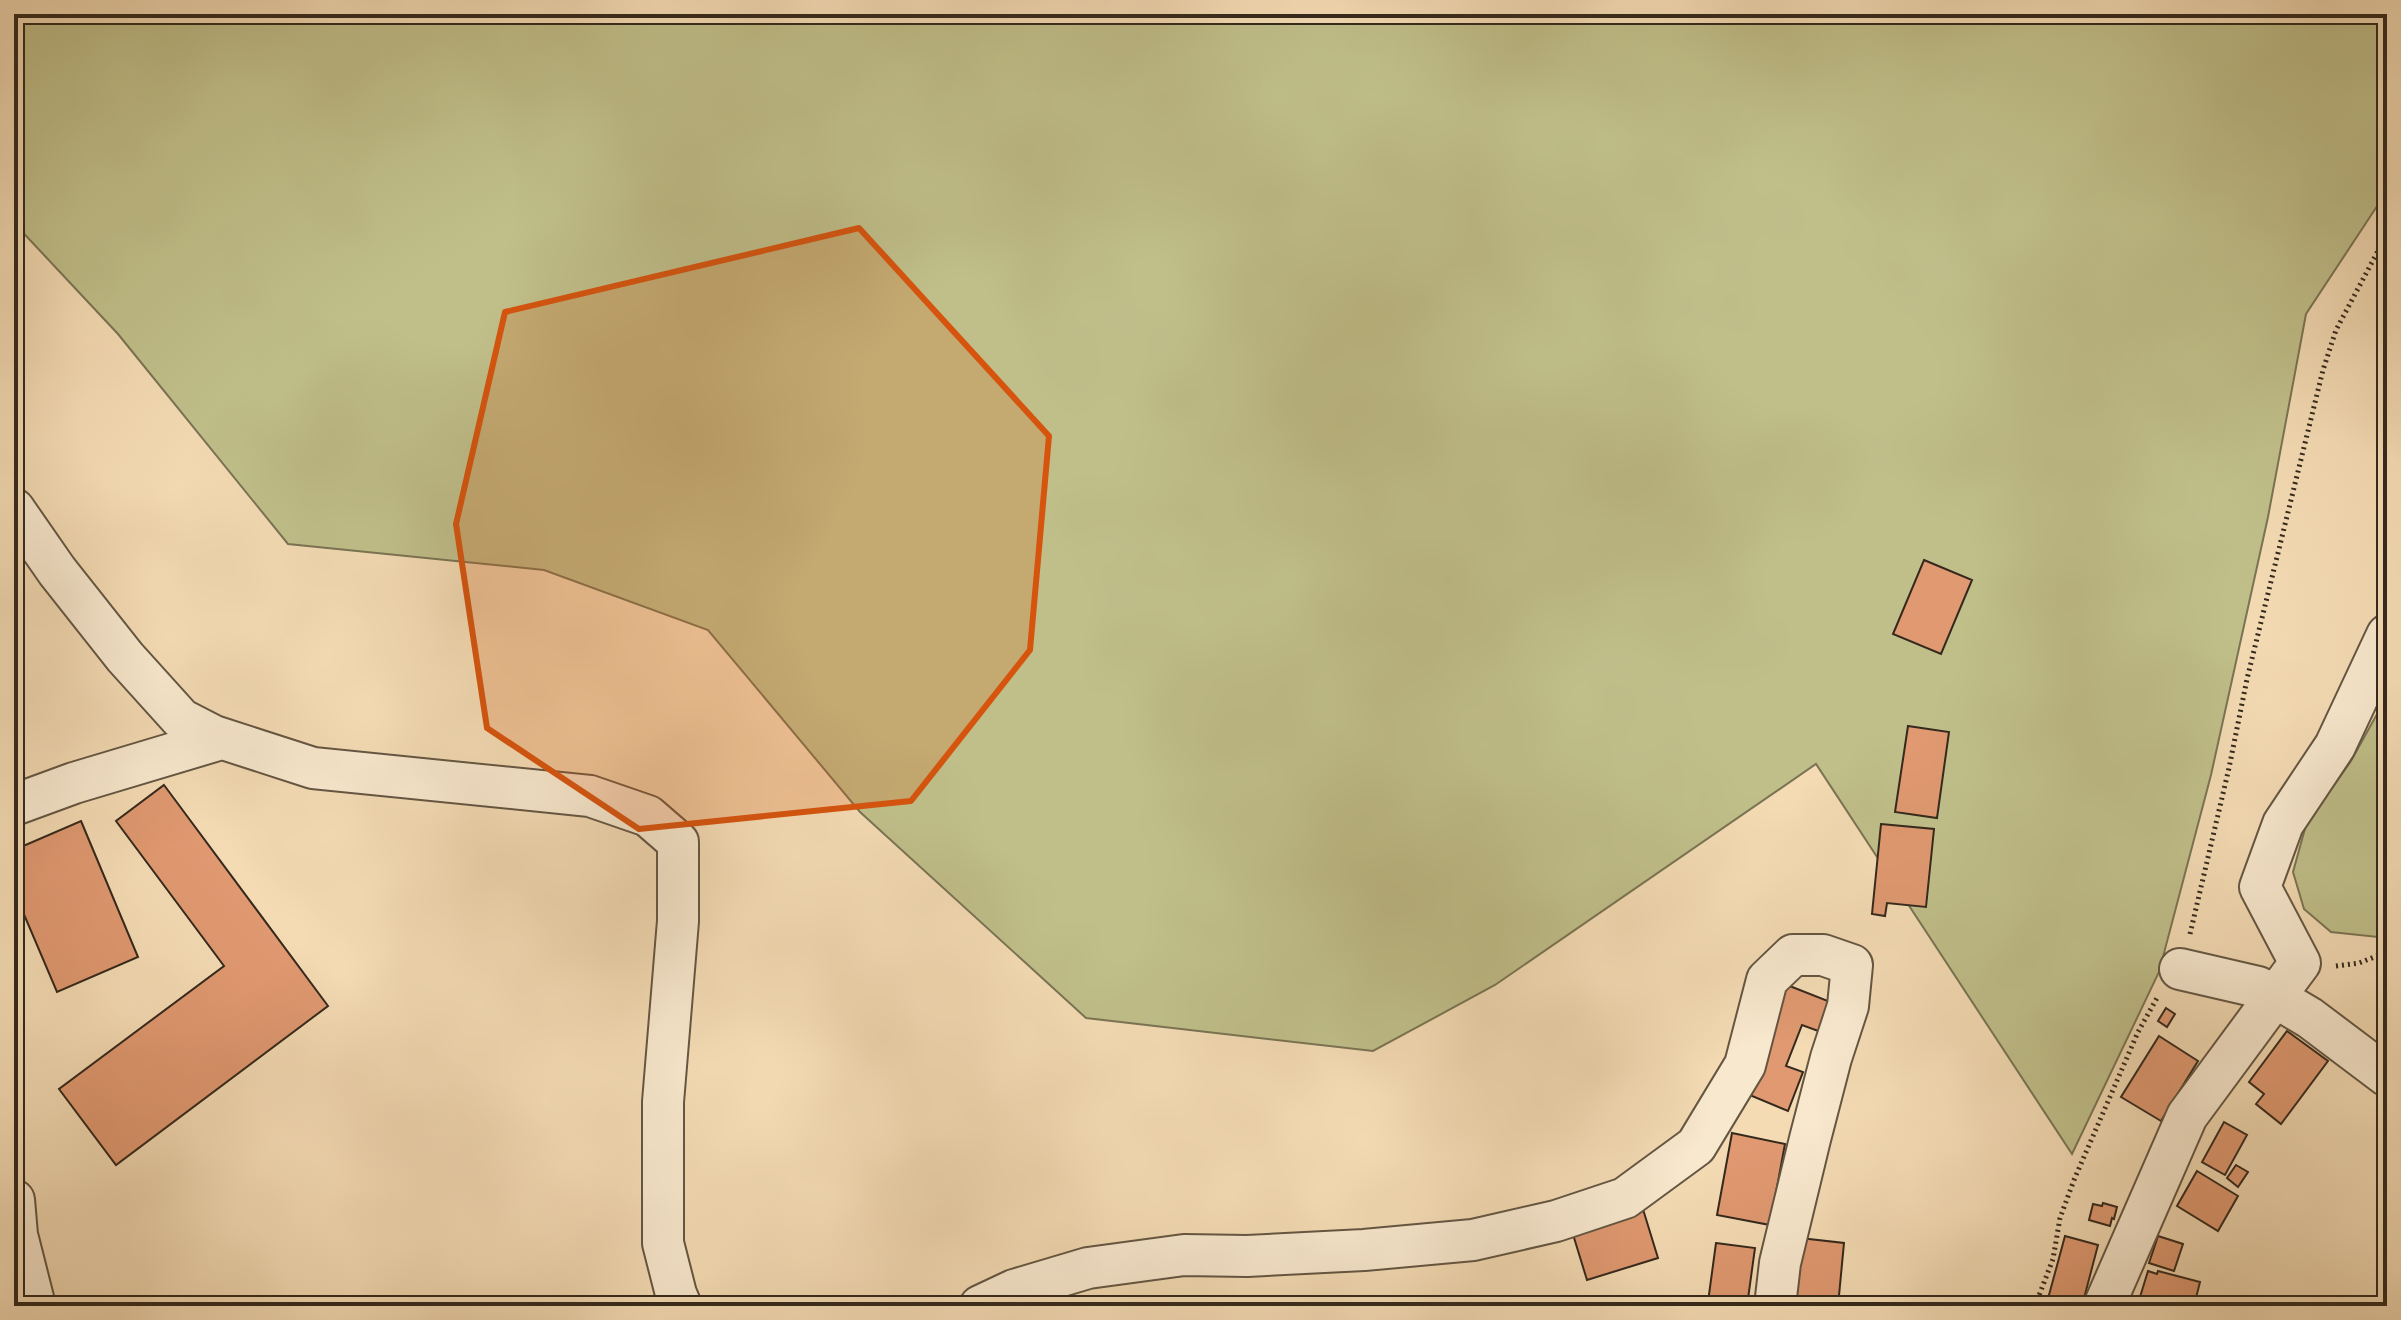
<svg xmlns="http://www.w3.org/2000/svg" width="2401" height="1320" viewBox="0 0 2401 1320" font-family="'IM FELL Great Primer',serif">
	<style>
		.green { fill: #c0bf8a; stroke: #7a7454; stroke-width: 2 }
		.building { fill: #e09971; stroke: #34291d; stroke-width: 2 }
		.lines { fill: none; stroke-linecap: round; stroke-linejoin: round }
		.minor-casing { stroke: #645643; stroke-width: 44 }
		.path { stroke: #34291d; stroke-width: 5; stroke-dasharray: 2 4; stroke-linecap: butt }
		.minor { stroke: #f8e8ce; stroke-width: 40 }
		.marked { fill: #d6540e; fill-opacity: 0.2; stroke: #d6540e; stroke-width: 6; stroke-linejoin: round }
	</style>
	<rect width="100%" height="100%" fill="#f4dbb4"/>
	<filter id="stains"><feTurbulence type="fractalNoise" baseFrequency=".0025" numOctaves="4"/><feColorMatrix values="0 0 0 0 .2 0 0 0 0 .09 0 0 0 0 .02 0 0 0 .5 -.17"/></filter>
	<radialGradient id="worn" r=".72"><stop offset=".6" stop-color="#630" stop-opacity="0"/><stop offset="1" stop-color="#630" stop-opacity=".3"/></radialGradient>
	<!-- green -->
	<path class="green" d="M14,14H2387V191L2306,314L2268,517L2211,775L2159,972L2072,1154L1816,764L1495,985L1373,1051L1086,1018L860,812L708,630L544,570L288,544L118,334L14,223Z
		M2387,696V938L2331,932L2304,909L2293,872L2306,825L2351,761Z"/>
	<!-- building -->
	<path class="building" d="M1924,560L1972,580L1941,654L1893,634Z
		M1908,726L1949,732L1937,818L1895,812Z
		M164,785L328,1006L116,1165L59,1089L224,966L116,821Z
		M81,821L138,957L57,992L14,891V850Z
		M1881,824L1934,829L1926,907L1887,903L1885,916L1872,914Z
		M1782,983L1833,1003L1821,1032L1802,1025L1786,1066L1803,1072L1788,1111L1740,1091Z
		M2166,1008L2175,1014L2167,1027L2158,1021Z
		M2287,1031L2328,1061L2281,1124L2256,1104L2264,1094L2249,1082Z
		M2159,1036L2198,1061L2161,1121L2121,1097Z
		M2224,1122L2247,1135L2225,1175L2202,1162Z
		M1732,1133L1785,1144L1770,1225L1717,1215Z
		M2236,1165L2248,1172L2238,1187L2227,1178Z
		M2197,1171L2238,1196L2218,1231L2177,1206Z
		M2103,1203L2117,1207L2114,1219L2112,1218L2110,1226L2089,1220L2093,1204L2102,1206Z
		M1642,1206L1658,1258L1587,1280L1571,1228Z
		M2065,1236L2098,1245L2082,1306H2046Z
		M2158,1236L2183,1244L2174,1271L2149,1263Z
		M1800,1238L1844,1243L1838,1306H1793Z
		M1716,1243L1755,1248L1747,1306L1708,1302Z
		M2148,1271L2157,1274L2158,1271L2200,1282L2194,1306L2147,1305L2149,1300L2140,1297Z"/>
	<g class="lines">
		<defs>
			<path id="minor" d="M14,509L57,571L125,657L181,719L214,736L313,768L590,796L648,816L678,842V921L663,1102V1243L676,1294L681,1306
				M14,805L74,783L221,739
				M2180,969L2258,987L2310,1018L2387,1076
				M14,1200L17,1235L35,1306
				M980,1306L1014,1290L1088,1268L1184,1255L1247,1256L1364,1250L1473,1240L1556,1221L1625,1198L1696,1146L1745,1065L1767,980L1793,955H1823L1852,965L1848,1006L1831,1058L1810,1139L1780,1263L1775,1306
				M2104,1306L2187,1116L2300,963L2260,887L2283,824L2335,746L2387,635"/>
		</defs>
		<!-- minor casing -->
		<use href="#minor" class="minor-casing"/>
		<!-- path -->
		<path class="path" d="M2190,934L2229,768L2247,679L2323,370L2336,330L2387,234
			M2336,966L2359,963L2387,952
			M2035,1306L2053,1259L2060,1218L2074,1180L2138,1032L2157,998"/>
		<!-- minor -->
		<use href="#minor" class="minor"/>
	</g>
	<!-- marked area -->
	<path class="marked" d="M859,228L1049,436L1030,650L911,801L639,829L487,728L456,524L505,312Z"/>
	<!-- margin -->
	<rect width="2401" height="1320" fill="none" stroke="#f4dbb4" stroke-width="48"/>
	<rect x="16" y="16" width="2369" height="1288" fill="none" stroke="#34291d" stroke-width="4"/>
	<rect x="24" y="24" width="2353" height="1272" fill="none" stroke="#34291d" stroke-width="2"/>
	<rect width="100%" height="100%" filter="url(#stains)"/>
	<rect width="100%" height="100%" fill="url(#worn)"/>
</svg>
